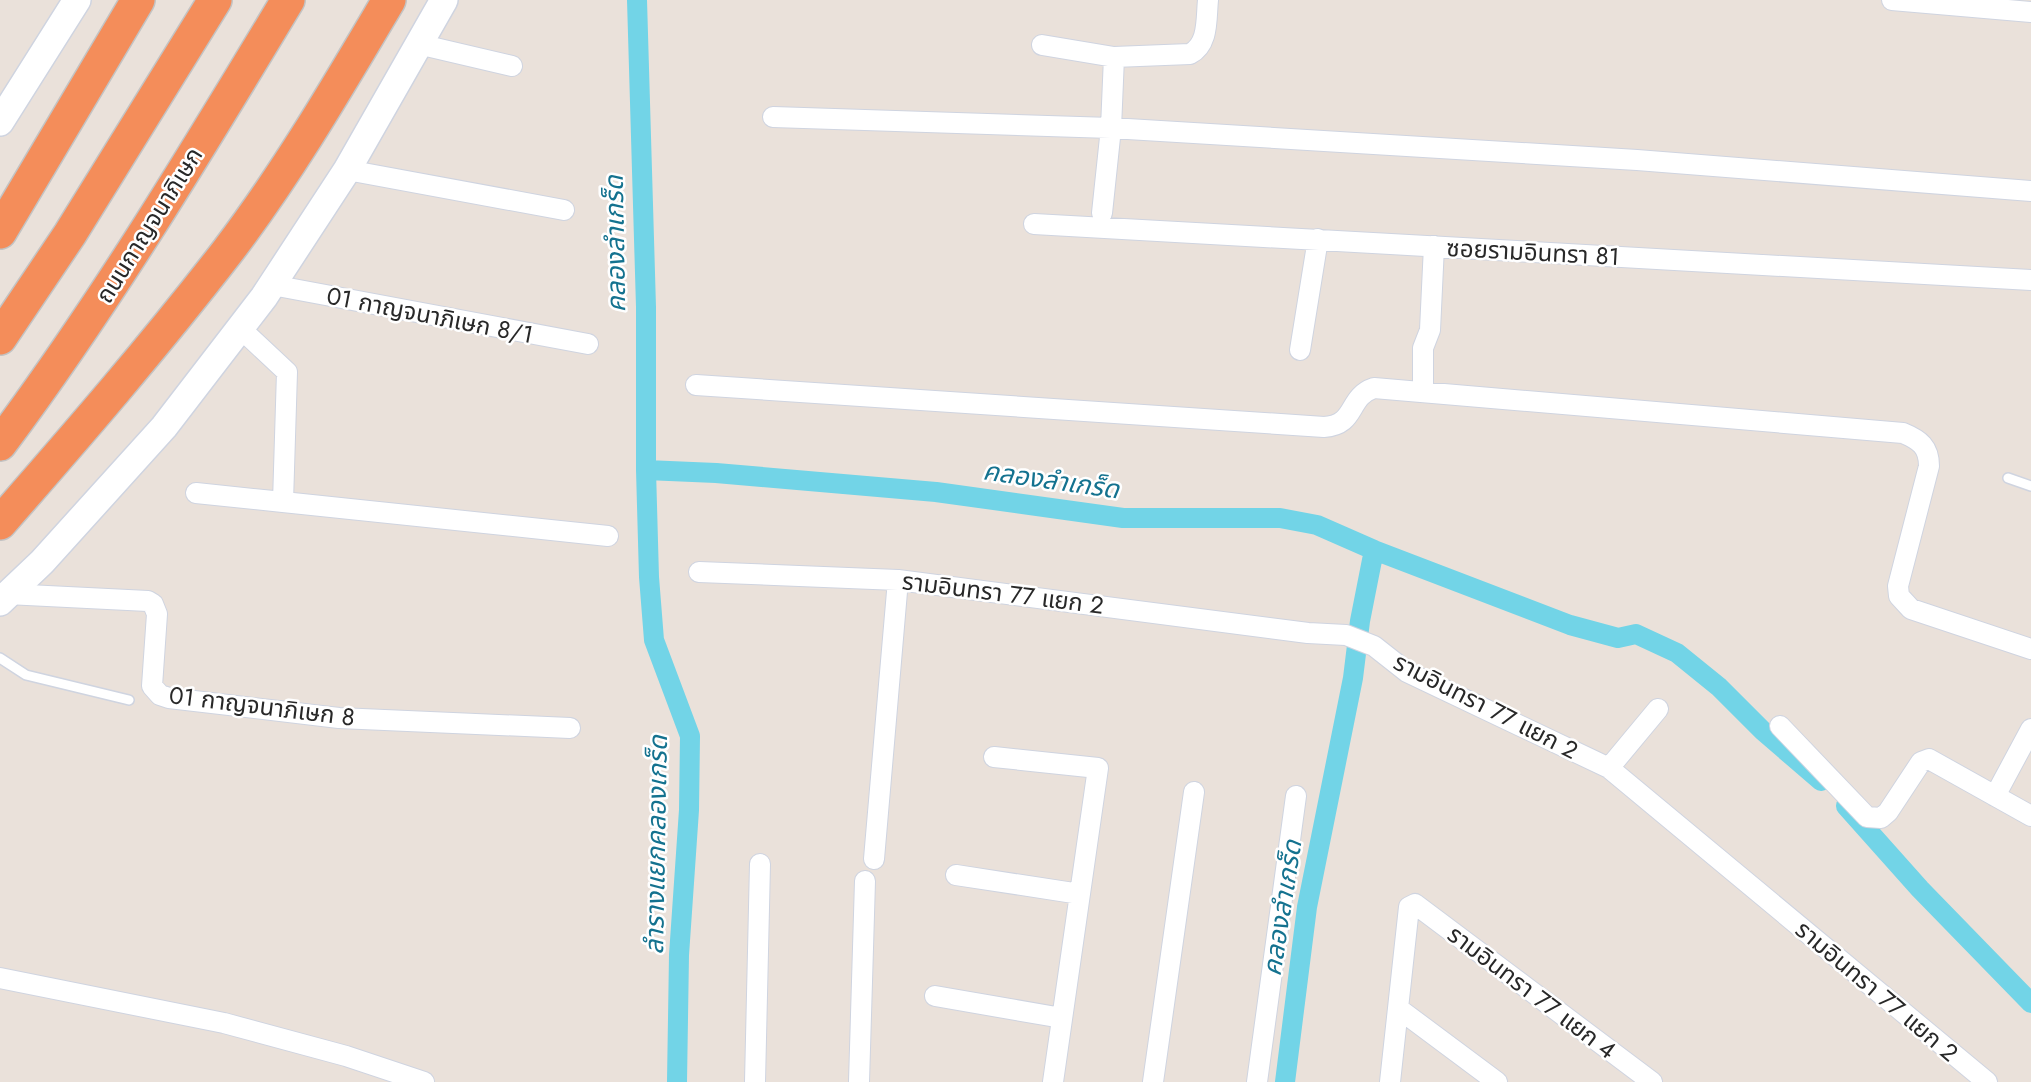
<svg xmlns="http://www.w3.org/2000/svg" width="2031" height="1082" viewBox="0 0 2031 1082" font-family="Jost,'Noto Sans Thai',sans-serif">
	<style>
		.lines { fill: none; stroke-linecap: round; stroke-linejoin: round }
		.canal { stroke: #72d4e7; stroke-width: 20 }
		.lane-casing { stroke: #cfd4e0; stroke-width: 12 }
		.street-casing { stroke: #cfd4e0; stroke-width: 22 }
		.secondary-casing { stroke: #cfd4e0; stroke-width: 30 }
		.highway-casing { stroke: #c3c3c3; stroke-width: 36 }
		.lane { stroke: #fff; stroke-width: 9 }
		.street { stroke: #fff; stroke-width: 20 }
		.secondary { stroke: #fff; stroke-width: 27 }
		.highway { stroke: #f48d5a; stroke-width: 33 }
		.labels { text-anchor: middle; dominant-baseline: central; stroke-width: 5; stroke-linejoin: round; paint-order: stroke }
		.street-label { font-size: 24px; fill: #282828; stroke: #fff }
		.water-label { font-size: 26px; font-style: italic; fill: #14728f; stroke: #fff }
	</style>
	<rect width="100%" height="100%" fill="#eae1da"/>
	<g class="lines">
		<!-- canal -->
		<path class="canal" d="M637,0L646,307V470L716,473L936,492L1123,518H1280L1317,525L1374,550L1360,621L1353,678L1307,907L1285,1082
			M646,470L649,577L654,640L690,736L689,810L679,955L677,1082
			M1374,550L1570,625L1618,638L1636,634L1677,653L1719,687L1763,731L1821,781
			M1846,806L1920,889L2031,1003"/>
		<defs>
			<path id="lane" d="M2008,478L2031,486
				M0,658L26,675L129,700"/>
			<path id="street" d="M1892,0L2031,12
				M418,44L512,66
				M1042,45L1114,57L1190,54C1209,44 1206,19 1208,0
				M773,117L1111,128L1637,160L2031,191
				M347,170L564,210
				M1102,213L1111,128L1114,57
				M1034,224L2031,280
				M272,285L588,344
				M240,328L287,372L283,502L608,536
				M1300,350L1318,239
				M696,385L1324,427C1357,425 1347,397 1374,388L1903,433C1920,440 1929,447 1929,466L1898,586L1899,596L1911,609L2031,649
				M1423,392V348L1430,330L1434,246
				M196,493L283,502
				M699,572L898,580L1308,633L1346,635L1374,646L1407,672L1609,768L1987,1082
				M7,594L148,601L153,604L157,614L152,686L160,695L169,698L339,718L570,728
				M1780,726L1867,817L1881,818L1888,812L1921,762L1929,759L2031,816
				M994,757L1098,768L1053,1082
				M1609,768L1658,709
				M1995,796L2031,729
				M874,859L898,580
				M956,875L1080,894
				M0,978L224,1023L346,1056L424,1082
				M935,996L1062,1018
				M1399,1009L1497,1082
				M755,1082L760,864
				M859,1082L865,881
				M1153,1082L1194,792
				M1257,1082L1296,796
				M1390,1082L1409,907L1415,904L1652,1082"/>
			<path id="secondary" d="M0,122L77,0
				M0,602L42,562L164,427L264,297L347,170L444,0"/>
			<path id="highway" d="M0,232L138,0
				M0,338L70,234L215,0
				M0,444C106,302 197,151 288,0
				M0,523C78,434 155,345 227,252C288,172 338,86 389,0"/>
		</defs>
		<!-- lane casing -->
		<use href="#lane" class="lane-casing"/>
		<!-- street casing -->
		<use href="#street" class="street-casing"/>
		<!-- secondary casing -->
		<use href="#secondary" class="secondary-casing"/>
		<!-- highway casing -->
		<use href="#highway" class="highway-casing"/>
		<!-- lane -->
		<use href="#lane" class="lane"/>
		<!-- street -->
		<use href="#street" class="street"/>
		<!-- secondary -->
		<use href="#secondary" class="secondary"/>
		<!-- highway -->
		<use href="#highway" class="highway"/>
	</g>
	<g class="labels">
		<!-- street labels -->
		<g class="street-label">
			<text transform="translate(149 225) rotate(-58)">ถนนกาญจนาภิเษก</text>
			<text transform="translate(1533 252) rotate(3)">ซอยรามอินทรา 81</text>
			<text transform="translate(430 315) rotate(11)">01 กาญจนาภิเษก 8/1</text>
			<text transform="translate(1003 593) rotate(7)">รามอินทรา 77 แยก 2</text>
			<text transform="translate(262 706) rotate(7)">01 กาญจนาภิเษก 8</text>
			<text transform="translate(1486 706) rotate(27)">รามอินทรา 77 แยก 2</text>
			<text transform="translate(1877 991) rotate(40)">รามอินทรา 77 แยก 2</text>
			<text transform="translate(1532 992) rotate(37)">รามอินทรา 77 แยก 4</text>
		</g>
		<!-- water labels -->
		<g class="water-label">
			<text transform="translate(615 244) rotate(-91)">คลองลำเกร็ด</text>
			<text transform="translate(1051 480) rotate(8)">คลองลำเกร็ด</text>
			<text transform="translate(656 845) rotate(-89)">ลำรางแยกคลองเกร็ด</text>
			<text transform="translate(1282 908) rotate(-81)">คลองลำเกร็ด</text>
		</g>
	</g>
</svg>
